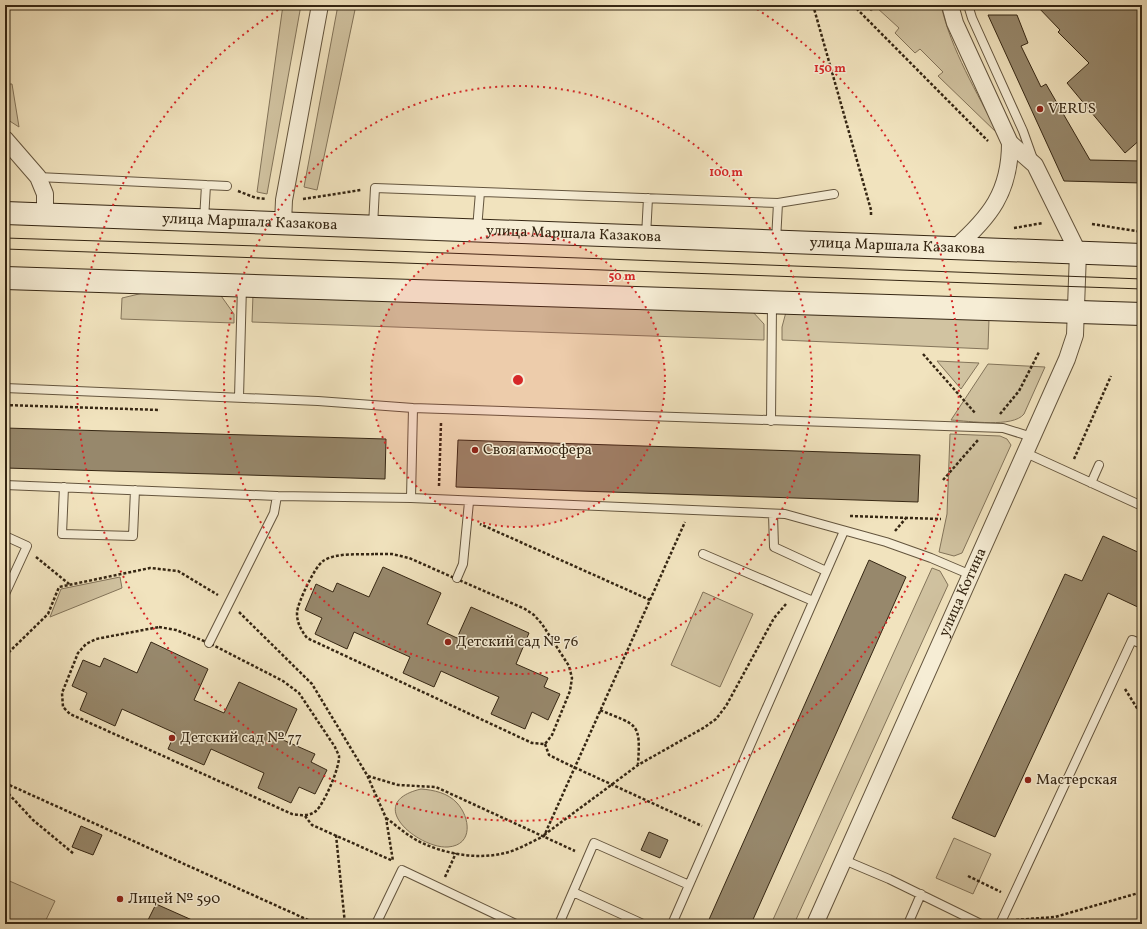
<svg xmlns="http://www.w3.org/2000/svg" width="1147" height="929" viewBox="0 0 1147 929" font-family="Vollkorn,serif">
	<style>
		.green { fill: #d1c3a1; stroke: #83745a }
		.building { fill: #97886c; stroke: #352613 }
		.lines { fill: none; stroke-linecap: round; stroke-linejoin: round }
		.lane-casing { stroke: #64553e; stroke-width: 10 }
		.street-casing { stroke: #64553e; stroke-width: 18 }
		.secondary-casing { stroke: #352613; stroke-width: 24 }
		.path { stroke: #352613; stroke-width: 2.5; stroke-dasharray: 3 2; stroke-linecap: butt }
		.lane { stroke: #f6edd5; stroke-width: 8 }
		.street { stroke: #f6edd5; stroke-width: 16 }
		.secondary { stroke: #f6edd5; stroke-width: 22 }
		.tram { stroke: #352613; stroke-width: 1 }
		.ring { fill: none; stroke: #d62828; stroke-width: 2; stroke-dasharray: 2 4 }
		.poi-dot { fill: #8f2418; stroke: #f6edd5; stroke-width: 1.5 }
		.labels { text-anchor: middle; dominant-baseline: central; stroke-width: 3; stroke-linejoin: round; paint-order: stroke }
		.poi-label { font-size: 15px; fill: #352613; stroke: #f6edd5; text-anchor: start }
		.street-label { font-size: 15px; fill: #352613; stroke: #f6edd5 }
		.centre { fill: #d62828; stroke: #f6edd5; stroke-width: 2 }
		.ring-label { font-size: 12px; text-anchor: middle; font-weight: bold; fill: #d62828; stroke: #f6edd5; stroke-width: 3; stroke-linejoin: round; paint-order: stroke }
	</style>
	<rect width="100%" height="100%" fill="#f1e3be"/>
	<filter id="stains"><feTurbulence type="fractalNoise" baseFrequency=".005" numOctaves="4"/><feColorMatrix values="0 0 0 0 .2 0 0 0 0 .09 0 0 0 0 .02 0 0 0 .5 -.17"/></filter>
	<radialGradient id="worn" r=".72"><stop offset=".6" stop-color="#630" stop-opacity="0"/><stop offset="1" stop-color="#630" stop-opacity=".3"/></radialGradient>
	<!-- green -->
	<path class="green" d="M283,5H301L267,194L257,192Z
		M338,5H356L317,190L304,187Z
		M865,5H941C951,50 977,92 998,134L938,76L943,72L920,49L915,53L895,33L899,28L876,7L871,11Z
		M5,84H12L19,127L5,118Z
		M156,290L219,293L234,314V323L121,319L122,298Z
		M253,294L752,311L764,324V340L252,322Z
		M786,312L989,319L988,349L782,340V327Z
		M937,361L979,363L961,389Z
		M988,364L1045,367L1024,414C1013,428 969,421 951,420Z
		M950,434L1000,436L1007,439L1011,445L962,553L954,556L939,552L947,514Z
		M932,568L940,571L948,585L794,924H771Z
		M120,577L122,588L50,617L61,589Z
		M703,592L753,614L720,687L671,665Z
		M421,789C434,790 448,793 457,803C470,817 474,845 448,847C419,849 362,803 421,789Z
		M954,838L991,854L973,894L936,878Z
		M5,879L55,901L44,924H5Z"/>
	<!-- building -->
	<path class="building" d="M1036,5H1142V138L1125,153L1067,83L1089,63L1058,32L1060,30Z
		M988,15H1017L1028,43L1021,46L1041,87L1046,84L1090,160L1142,161V183L1064,181Z
		M5,428L386,439L385,479L5,468Z
		M458,440L920,455L918,502L456,487Z
		M1103,536L1142,554V609L1108,593L995,837L952,818L1065,574L1082,581Z
		M869,560L906,577L751,924H707Z
		M383,567L441,593L427,624L457,638L471,607L529,633L516,664L548,678L544,687L560,694L548,720L532,712L525,729L491,714L499,697L483,690L441,671L434,687L403,673L410,657L354,632L347,649L315,634L322,618L305,610L316,584L333,592L337,583L369,597Z
		M151,642L208,669L194,700L224,713L239,682L297,709L283,740L315,754L311,762L327,770L315,794L299,787L291,803L258,788L264,773L211,749L204,765L168,749L175,733L122,709L115,726L80,710L87,693L72,686L83,660L100,667L104,658L137,673Z
		M81,826L102,835L93,855L72,847Z
		M649,832L668,840L660,858L641,850Z
		M156,904L201,924H146Z"/>
	<g class="lines">
		<defs>
			<path id="lane" d="M968,5L972,18L1023,131L1033,159
				M38,177L227,186
				M204,220L206,185
				M373,226L375,188L778,203L834,194
				M477,229L480,192
				M646,236L648,198
				M776,241L778,203
				M5,388L318,401L413,408L1003,428L1032,437
				M239,397L242,286
				M771,421L772,304
				M1026,453L1142,506
				M1091,483L1099,465
				M5,485L277,496L411,498L785,514L886,542L931,558L971,575
				M64,487L62,534L133,536L135,490
				M411,498L413,408
				M773,514L774,547L826,571
				M5,536L27,546L5,594
				M703,554L813,601
				M457,578L463,564L469,502
				M209,643L274,513L277,496
				M844,860L889,879L981,924
				M573,892L643,924
				M376,924L402,870L516,924
				M559,924L594,843L689,885
				M672,924L844,531
				M908,924L921,894
				M1000,924L1132,640L1142,644"/>
			<g id="street">
				<path d="M950,5L955,23L1010,143C1010,192 990,217 955,248"/>
				<path d="M5,139L38,177L45,194V214"/>
				<path d="M283,223L284,200L320,5"/>
				<path id="s1" d="M815,924L1067,359L1075,335L1078,252L1035,165L1010,143"/>
			</g>
			<g id="secondary">
				<path id="s2" d="M5,213L1142,255"/>
				<path d="M5,278L1142,314"/>
			</g>
		</defs>
		<!-- lane casing -->
		<use href="#lane" class="lane-casing"/>
		<!-- street casing -->
		<use href="#street" class="street-casing"/>
		<!-- secondary casing -->
		<use href="#secondary" class="secondary-casing"/>
		<!-- path -->
		<path class="path" d="M813,5L871,210V217
			M853,5L988,141
			M238,191L256,198L266,199
			M303,199L361,190
			M1092,224L1142,232
			M1014,228L1043,223
			M923,354L976,414
			M5,405L160,410
			M1000,414L1019,391L1039,352
			M1074,459L1111,376
			M943,480L978,440
			M439,486L441,423
			M850,516L941,519
			M895,531L906,518
			M375,554H392L409,558L525,609L534,615L542,624L569,666L572,678L570,691L552,735L545,744L532,743L307,638C301,630 297,623 297,613C297,604 315,566 323,561C336,552 360,555 375,554Z
			M36,557L69,584
			M650,600L685,522
			M239,612L312,684L367,775L386,818L393,861
			M159,627L176,630L209,643L283,681L299,693L335,747C336,750 338,753 339,756C340,767 324,804 316,811C309,817 300,815 292,814L70,714L63,707L62,693L78,653L86,644L96,639Z
			M5,656L48,614L59,587L150,568L178,571L218,595
			M1125,689L1142,716
			M600,710C637,726 641,721 638,764
			M545,744L549,755L565,763L702,826
			M368,776L398,785L436,787L575,851
			M5,783L317,924
			M5,790L33,820L74,854
			M305,816L312,825L393,861
			M386,818C397,826 407,835 418,841C444,854 477,860 505,853C518,850 531,842 544,836L650,600L480,524
			M336,835L345,924
			M544,835L638,765L705,727L716,719L726,706L774,618L786,604
			M968,876L1001,892
			M445,877L456,853
			M1016,920L1055,917L1142,892"/>
		<!-- lane -->
		<use href="#lane" class="lane"/>
		<!-- street -->
		<use href="#street" class="street"/>
		<!-- secondary -->
		<use href="#secondary" class="secondary"/>
		<!-- tram -->
		<path class="tram" d="M5,238L258,246L1142,279
			M5,249L1142,289"/>
	</g>
	<!-- distance rings -->
	<circle cx="518" cy="380" r="147" fill="#d62828" fill-opacity=".12"/>
	<g class="ring">
		<circle cx="518" cy="380" r="147"/>
		<circle cx="518" cy="380" r="294"/>
		<path d="M752 6A441 441 0 1 1 284 6"/>
	</g>
	<!-- markers -->
	<g class="poi-dot">
		<circle cx="1040" cy="109" r="4"/>
		<circle cx="475" cy="450" r="4"/>
		<circle cx="448" cy="642" r="4"/>
		<circle cx="172" cy="738" r="4"/>
		<circle cx="1028" cy="780" r="4"/>
		<circle cx="120" cy="899" r="4"/>
	</g>
	<g class="labels">
		<!-- poi labels -->
		<g class="poi-label">
			<text x="1048" y="109">VERUS</text>
			<text x="483" y="450">Своя атмосфера</text>
			<text x="456" y="642">Детский сад № 76</text>
			<text x="180" y="738">Детский сад № 77</text>
			<text x="1036" y="780">Мастерская</text>
			<text x="128" y="899">Лицей № 590</text>
		</g>
		<!-- street labels -->
		<g class="street-label">
			<text stroke="none"><textPath href="#s2" startOffset="245">улица Маршала Казакова</textPath></text>
			<text stroke="none"><textPath href="#s2" startOffset="569">улица Маршала Казакова</textPath></text>
			<text stroke="none"><textPath href="#s2" startOffset="893">улица Маршала Казакова</textPath></text>
			<text stroke="none"><textPath href="#s1" startOffset="363">улица Котина</textPath></text>
		</g>
	</g>
	<circle cx="518" cy="380" r="6" class="centre"/>
	<g class="ring-label">
		<text x="830" y="72">150 m</text>
		<text x="726" y="176">100 m</text>
		<text x="622" y="280">50 m</text>
	</g>
	<!-- margin -->
	<rect width="1147" height="929" fill="none" stroke="#f1e3be" stroke-width="20"/>
	<rect x="6" y="6" width="1135" height="917" fill="none" stroke="#352613" stroke-width="2"/>
	<rect x="10" y="10" width="1127" height="909" fill="none" stroke="#352613"/>
	<rect width="100%" height="100%" filter="url(#stains)"/>
	<rect width="100%" height="100%" fill="url(#worn)"/>
</svg>
